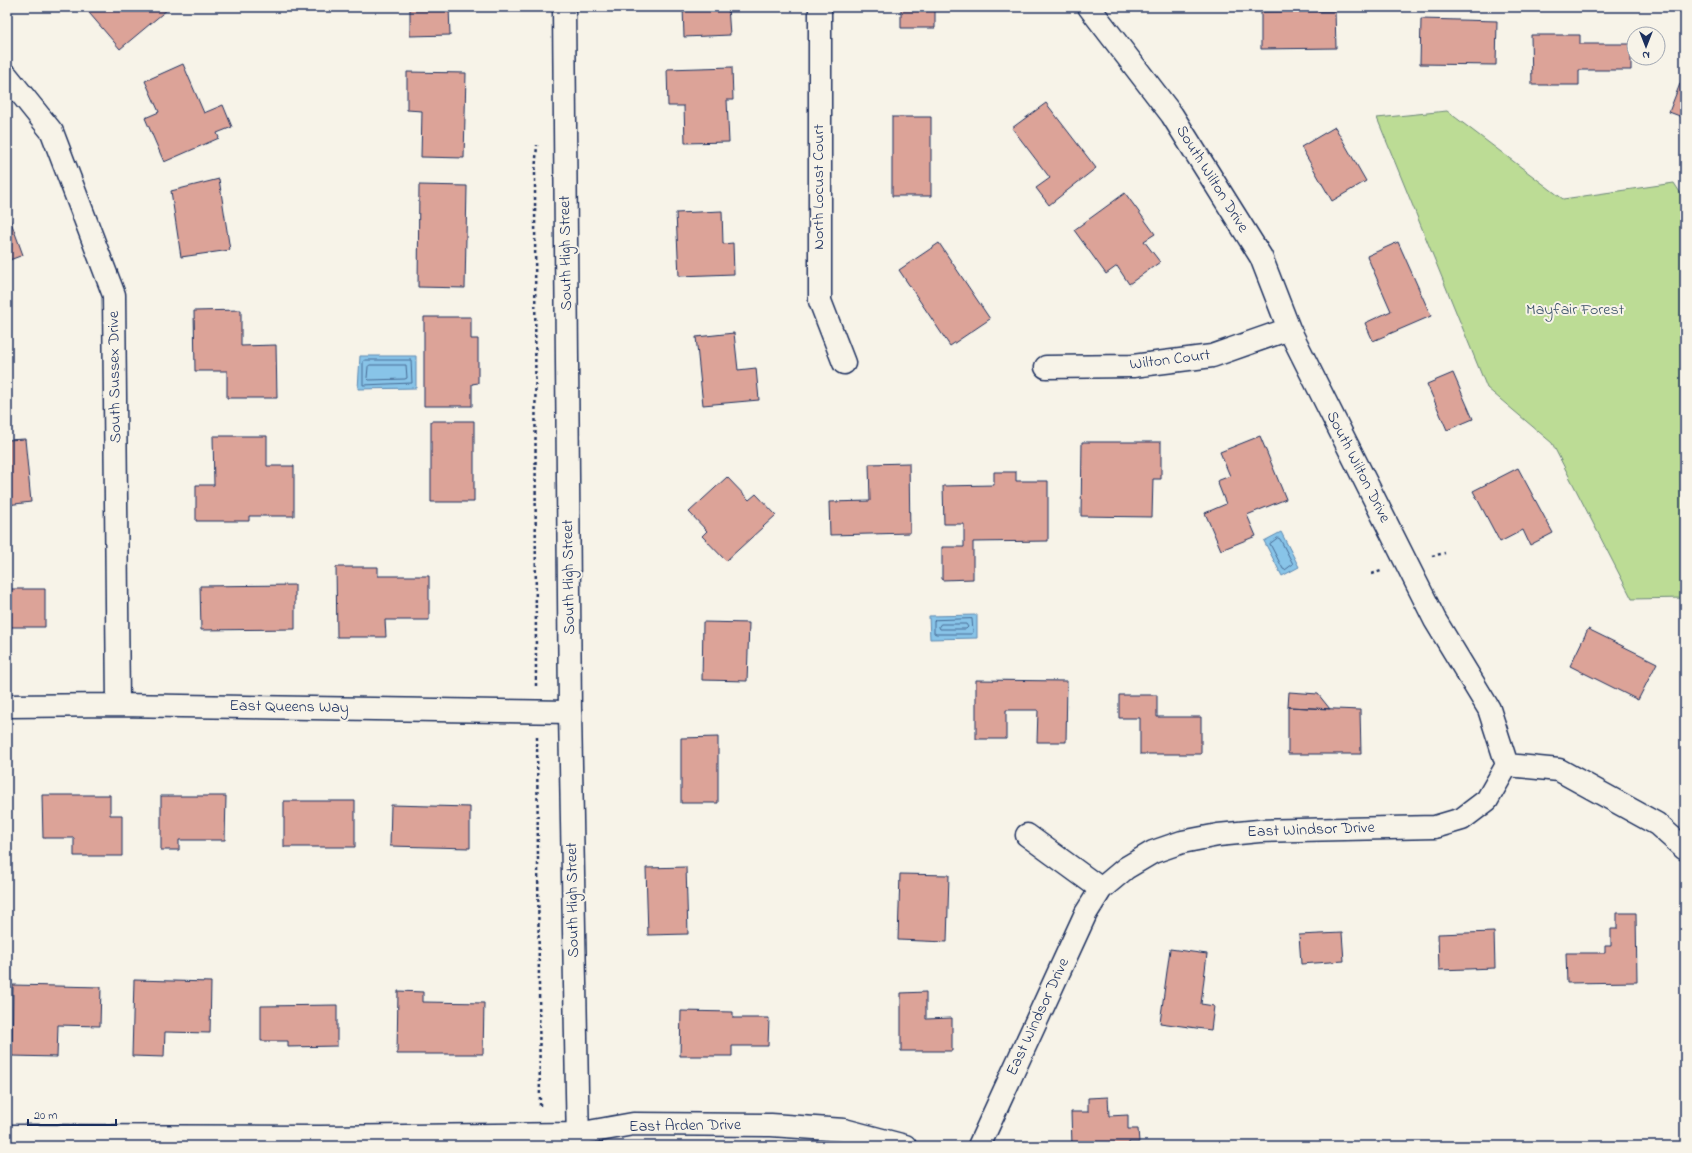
<svg xmlns="http://www.w3.org/2000/svg" width="1692" height="1153" viewBox="0 0 1692 1153" font-family="'Indie Flower',sans-serif">
	<style>
		.green { fill: #bcdc95; stroke: #6c867a }
		.water { fill: #88c4e8; stroke: #5c88b1 }
		.lines { fill: none; stroke-linecap: round; stroke-linejoin: round }
		.shore { stroke: #476b95; stroke-width: 1 }
		.building { fill: #dca398; stroke: #1b2f5e }
		.minor-casing { stroke: #1b2f5e; stroke-width: 25 }
		.tertiary-casing { stroke: #1b2f5e; stroke-width: 25 }
		.path { stroke: #1b2f5e; stroke-width: 2.5; stroke-dasharray: 3 3; stroke-linecap: butt }
		.minor { stroke: #f7f3e8; stroke-width: 22 }
		.tertiary { stroke: #f7f3e8; stroke-width: 22 }
		.labels { text-anchor: middle; dominant-baseline: central; stroke-width: 4; stroke-linejoin: round; paint-order: stroke }
		.street-label { font-size: 16px; fill: #1b2f5e; stroke: #f7f3e8 }
		.park-label { font-size: 16px; fill: #3b5269; stroke: #f7f3e8 }
	</style>
	<rect width="100%" height="100%" fill="#f7f3e8"/>
	<filter id="ink" filterUnits="userSpaceOnUse"><feTurbulence type="fractalNoise" baseFrequency=".025" numOctaves="2"/><feDisplacementMap in="SourceGraphic" scale="8" xChannelSelector="R" yChannelSelector="G"/><feConvolveMatrix kernelMatrix="1 2 1 2 8 2 1 2 1" color-interpolation-filters="sRGB"/></filter>
	<g filter="url(#ink)">
		<!-- green -->
		<path class="green" d="M1447,111L1563,199L1674,183L1685,200V598L1632,599L1552,443L1487,388L1377,118Z"/>
		<!-- water -->
		<path class="water" d="M360,356H416V388L358,389Z
			M1281,532L1299,567L1282,576L1264,541Z
			M977,615V638L930,639L929,616Z"/>
		<g class="lines">
			<!-- shore -->
			<path class="shore" d="M365,360H411L412,383L363,385V362Z
				M370,365H406L407,378L405,379L369,380L367,378L368,367Z
				M1278,538L1280,539L1293,564L1285,570L1283,569L1270,544Z
				M972,619L973,632L972,634H936L934,633V621L935,620Z
				M941,624H966L968,627L966,629H940L939,627Z"/>
		</g>
		<!-- building -->
		<path class="building" d="M84,7H166L168,9L120,49Z
			M410,7H449L450,35L410,36Z
			M683,7H728L730,35L684,37Z
			M901,7H935V28H901Z
			M1335,11L1336,48L1261,49V12Z
			M1421,19L1497,21L1496,65L1420,64Z
			M1531,35H1580V44H1631V70H1579V85H1532Z
			M183,64L204,113L223,105L232,127L217,133L219,138L164,162L145,118L159,112L145,81Z
			M732,67L733,100H727L729,142L685,143L684,106H668L667,69Z
			M1685,71V118L1669,112Z
			M407,72L466,73L464,158L421,157L422,111L407,110Z
			M1046,103L1096,168L1049,205L1036,188L1050,178L1012,128Z
			M892,117H931V196H892Z
			M1335,127L1366,181L1332,201L1301,147Z
			M219,179L230,250L181,257L171,191Z
			M419,185L467,186L465,288L418,287Z
			M1125,193L1155,234L1144,241L1160,262L1129,284L1117,266L1106,274L1074,230Z
			M7,211L23,255L7,261Z
			M722,211L723,244L733,243L734,274L679,276L676,213Z
			M1398,242L1431,316L1373,341L1365,323L1391,311L1367,256Z
			M939,243L990,319L950,346L899,270Z
			M241,310V346L276,345L277,398H227V371H195L194,311Z
			M424,317H471V339H478V383L472,384V406H424Z
			M734,333L738,370L756,368L759,400L703,405L696,337Z
			M1453,373L1473,419L1447,430L1427,384Z
			M431,421H474V502H431Z
			M213,436H267V466H294V516H249V521H196V485H214Z
			M1260,436L1286,499L1247,515L1256,536L1221,550L1205,513L1226,504L1217,481L1230,476L1220,452Z
			M25,439L31,502L7,505V440Z
			M1082,442H1161V479H1153L1152,517L1081,516Z
			M909,463L910,533L830,535L829,502L870,501L869,464Z
			M1518,468L1553,533L1530,545L1523,530L1500,542L1473,491Z
			M994,472H1016V481H1048V541L973,542V579L942,580V547H964V524H944L943,486L994,485Z
			M727,477L749,500L756,494L776,515L726,561L702,536L707,531L689,512Z
			M336,567H378V576H429V620H385L386,637H337Z
			M295,585V629L201,630L200,586Z
			M7,589H45V627H7Z
			M703,622L749,623L747,681L702,680Z
			M1588,629L1657,663L1638,700L1570,666Z
			M976,680L1067,681L1066,742H1037L1038,710H1006V739H976Z
			M1289,692L1318,694L1330,709L1288,707Z
			M1119,695H1157V717H1201V754H1140V718H1119Z
			M1288,707L1360,710L1361,754H1288Z
			M718,737V803H681V738Z
			M42,795H110V815H122V856H74V838H43Z
			M161,796H226L225,840H179V850H161Z
			M284,801H355V847H284Z
			M391,805L470,807V848L390,846Z
			M686,867L688,934L648,935L646,868Z
			M900,874L949,875L947,942L898,940Z
			M1617,913H1636L1637,982L1567,983L1566,953H1605V946H1611V929H1617Z
			M1494,932L1495,968L1439,970L1438,934Z
			M1342,933L1344,961L1301,964L1299,935Z
			M1170,949L1207,954L1201,1004L1214,1006L1211,1030L1160,1023Z
			M134,980L211,982L210,1033L165,1032L164,1057L132,1056Z
			M13,985L101,987L100,1026L58,1025L57,1057L12,1056Z
			M398,991L423,992V1002L484,1003L483,1054H397Z
			M926,992V1019L952,1018V1051H901V993Z
			M337,1005V1046L288,1047V1041H261V1006Z
			M681,1011L733,1012V1018H769L768,1046H732V1056H680Z
			M1108,1097L1109,1116L1128,1115V1129H1138L1139,1142H1129V1146H1072L1071,1112H1088V1098Z"/>
		<g class="lines">
			<defs>
				<path id="minor" d="M820,7V301L844,363
					M1089,7L1172,115L1261,257L1289,329L1435,620L1489,709L1507,765L1559,770L1657,824L1685,849
					M7,76L52,132L114,295L118,705
					M1046,367L1133,366L1212,356L1289,329
					M7,706L118,705L570,712
					M1027,835L1101,889
					M7,1136L320,1137L577,1134L633,1124L771,1125L844,1130L905,1146
					M979,1146L1086,913L1101,889L1126,868L1153,852L1182,842L1218,835L1259,831L1435,827L1462,819L1487,800L1507,765"/>
				<path id="tertiary" d="M564,7L570,712L578,1146"/>
			</defs>
			<!-- minor casing -->
			<use href="#minor" class="minor-casing"/>
			<!-- tertiary casing -->
			<use href="#tertiary" class="tertiary-casing"/>
			<!-- path -->
			<path class="path" d="M1432,556L1445,553
				M1372,574L1381,571
				M536,686L535,173L537,145
				M537,737L540,1108"/>
			<!-- minor -->
			<use href="#minor" class="minor"/>
			<!-- tertiary -->
			<use href="#tertiary" class="tertiary"/>
		</g>
	</g>
	<g class="labels">
		<!-- street labels -->
		<g class="street-label">
			<text transform="translate(1212 179) rotate(58)">South Wilton Drive</text>
			<text transform="translate(819 187) rotate(-90)">North Locust Court</text>
			<text transform="translate(566 253) rotate(-91)">South High Street</text>
			<text transform="translate(1170 360) rotate(-7)">Wilton Court</text>
			<text transform="translate(115 377) rotate(-91)">South Sussex Drive</text>
			<text transform="translate(1358 467) rotate(63)">South Wilton Drive</text>
			<text transform="translate(569 577) rotate(-91)">South High Street</text>
			<text transform="translate(289 707) rotate(1)">East Queens Way</text>
			<text transform="translate(1311 830) rotate(-2)">East Windsor Drive</text>
			<text transform="translate(573 900) rotate(-91)">South High Street</text>
			<text transform="translate(1038 1017) rotate(-65)">East Windsor Drive</text>
			<text transform="translate(685 1126) rotate(-1)">East Arden Drive</text>
		</g>
		<!-- park labels -->
		<g class="park-label">
			<text x="1575" y="310">Mayfair Forest</text>
		</g>
	</g>
	<!-- margin -->
	<rect width="1692" height="1153" fill="none" stroke="#f7f3e8" stroke-width="24"/>
	<rect x="12" y="12" width="1668" height="1129" fill="none" stroke="#1b2f5e" stroke-width="1.5" filter="url(#ink)"/>
	<!-- north arrow -->
	<g transform="translate(1646 46) rotate(180)"><circle r="19" fill="#f7f3e8" stroke="#9fa5b1"/>
	<path d="M0-3L7 15L0 10L-7 15Z" fill="#1b2f5e"/>
	<text y="-6" font-size="11" font-weight="bold" text-anchor="middle" fill="#1b2f5e">N</text>
	</g>
	<!-- scale -->
	<path d="M28 1119v6h88v-6" fill="none" stroke="#1b2f5e" stroke-width="2"/>
	<text x="34" y="1119" font-size="12" fill="#1b2f5e" stroke="#f7f3e8" stroke-width="3" paint-order="stroke">20 m</text>
</svg>
